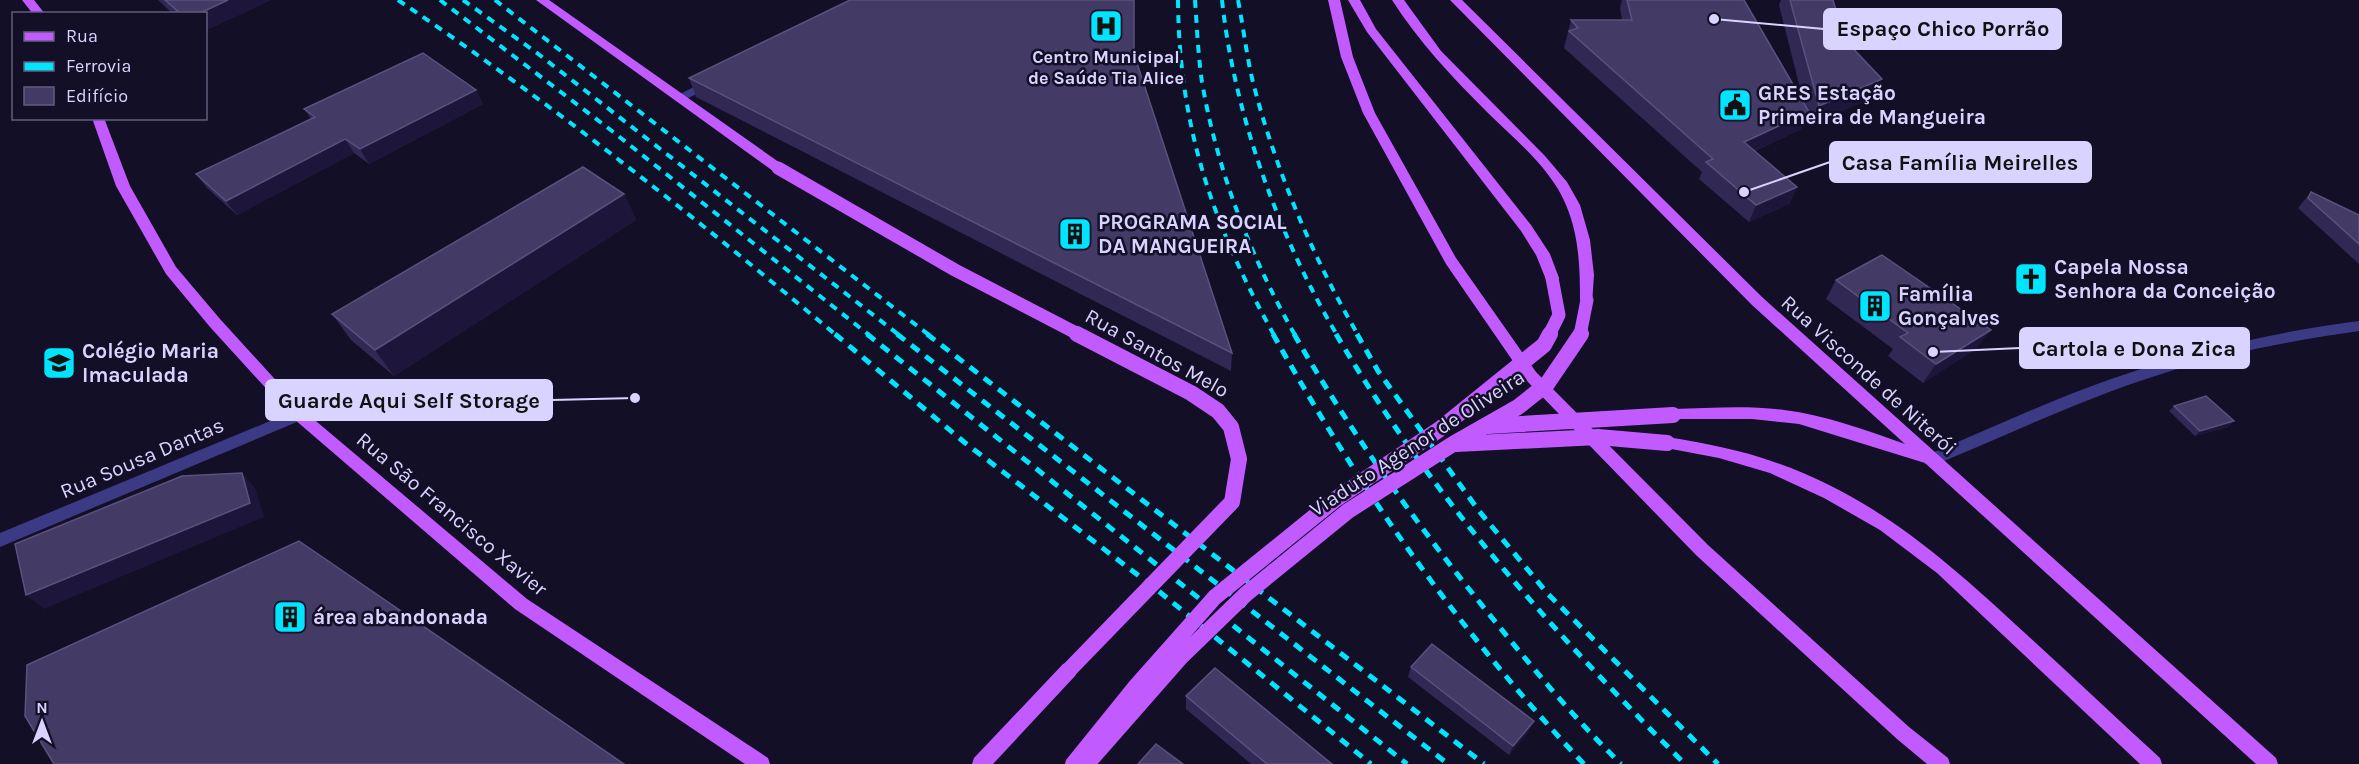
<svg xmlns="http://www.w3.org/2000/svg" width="2359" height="764" viewBox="0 0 2359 764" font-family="Karla,sans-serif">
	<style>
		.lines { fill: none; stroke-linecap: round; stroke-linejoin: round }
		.minor { fill: #3d3a85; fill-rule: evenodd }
		.major { fill: #c25bff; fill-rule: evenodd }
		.rail-far1 { stroke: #00e5ff; stroke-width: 4; stroke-dasharray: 8 7; stroke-linecap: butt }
		.rail { stroke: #00e5ff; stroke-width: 5; stroke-dasharray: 10 8; stroke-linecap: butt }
		.major-bridge-far1 { stroke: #c25bff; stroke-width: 13 }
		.major-bridge { stroke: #c25bff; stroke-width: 16 }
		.wall { fill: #312854 }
		.shaded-wall { fill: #1d163a }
		.building { fill: #433a66; stroke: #5a527e; stroke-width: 1.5 }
		.labels { text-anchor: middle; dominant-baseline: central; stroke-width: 5; stroke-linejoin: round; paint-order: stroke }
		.far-poi-label { font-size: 18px; font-weight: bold; fill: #d9d4ff; stroke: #130f26 }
		.poi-label { font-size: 21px; font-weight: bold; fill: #d9d4ff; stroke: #130f26; text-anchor: start }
		.street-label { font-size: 21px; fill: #d9d4ff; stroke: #130f26 }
		.leader { fill: none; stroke: #d9d4ff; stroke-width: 2 }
		.callout-dot { fill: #d9d4ff; stroke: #130f26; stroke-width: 2 }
		.callout { fill: #d9d4ff; stroke: #d9d4ff; stroke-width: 2 }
		.callout-label { font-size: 22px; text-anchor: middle; font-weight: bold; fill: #111 }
	</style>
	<rect width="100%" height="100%" fill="#130f26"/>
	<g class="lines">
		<!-- minor -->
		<path class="minor" d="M712,78L716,79V85L684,100L680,101L674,97Z
			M2359,321V331C2288,341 2217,355 2149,378C2076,402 2007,435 1937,464H1925L1923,460L1925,456C1987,430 2048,401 2111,379C2192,351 2274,332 2359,321Z
			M299,409L304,411L307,415L304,419L0,547V533Z"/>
		<!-- major -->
		<path class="major" d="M22,0H34L45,14H33Z
			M536,0H549L783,165L784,168L783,171H773Z
			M1328,0H1340L1353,57L1375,113L1456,258L1536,372L1708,545L1909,727L1948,758L1950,764H1927L1897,739L1696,555L1526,380L1446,264L1363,113L1341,57Z
			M1348,0H1360L1376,29L1531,225L1550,254L1559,278L1557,282H1547L1536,255L1521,231L1367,32Z
			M1392,0H1404L1441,51L1545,156L1567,182L1580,205L1590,240L1594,275L1592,304H1582L1580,300C1580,268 1579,235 1566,205C1551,168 1514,139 1487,112C1452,77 1419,42 1392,0Z
			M1450,0H1462L1762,297L2276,758L2278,764H2256L1925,463L1799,424L1752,419H1668L1665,415L1668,411L1673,409C1710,408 1747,405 1784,410C1825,415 1866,430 1905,444L1752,305Z
			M92,118H104L130,186L176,267L220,319L304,411L527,599L768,758L770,764H745L515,609L294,419L210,327L166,274L116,186Z
			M1667,437C1704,443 1742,450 1777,463C1879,499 1949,563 2026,634C2071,675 2115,717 2160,758L2162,764H2140L1937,573L1880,530L1824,498L1770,473L1719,458L1661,447L1659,443L1661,439Z
			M1069,662L1075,664L1078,670L1075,676L993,764H972L974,758L1063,664Z"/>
		<!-- rail-far1 -->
		<path class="rail-far1" d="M398,0C551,103 695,217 836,335
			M440,0L612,131L869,335
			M463,0L537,53L899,335
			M495,0L929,335
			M1178,0C1179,128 1213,225 1274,335
			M1195,0C1197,27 1198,55 1202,82C1217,170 1251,258 1295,335
			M1222,0C1234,114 1279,237 1337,335
			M1238,0C1244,30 1247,61 1255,90C1278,176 1314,259 1358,335"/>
		<!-- rail -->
		<path class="rail" d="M835,334L964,442L1156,589L1371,764
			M867,334L1407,764
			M897,334L1448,764
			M927,334L1484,764
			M1273,334C1360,490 1461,634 1584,764
			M1294,334C1351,433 1417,525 1489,614C1531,666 1573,717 1621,764
			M1336,334C1434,500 1549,628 1685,764
			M1357,334L1378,371L1479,511L1548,594L1718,764"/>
		<!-- major-bridge-far1 -->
		<path class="major-bridge-far1" d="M778,168L955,270L1080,335
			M1549,335L1559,315L1552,278
			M1580,335L1587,300"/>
		<!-- major-bridge -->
		<path class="major-bridge" d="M1488,426L1673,415
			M1456,444L1598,437L1667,443
			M1069,670L1232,502L1239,459L1231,427L1218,411L1191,393L1077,334
			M1073,764L1136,686L1215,597L1336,499L1440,429L1544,345L1550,334
			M1087,764L1181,657L1246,594L1348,511L1453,444L1518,407L1547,384L1581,334"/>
	</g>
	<!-- wall -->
	<path class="wall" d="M158,0H271L206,30V14H173Z
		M1622,0H1744L1804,104L1779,5L1781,0H1833L1845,40L1872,98L1810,125L1808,116L1801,129L1755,151L1797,187L1789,204L1749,222L1699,179L1702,172L1564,48L1571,20H1622L1620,8Z
		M1135,55L1232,353L1231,371L696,97L689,78Z
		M476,90L483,104L369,164L354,153L237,215L207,188L196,174L311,119L304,109Z
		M2311,192L2359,215V264L2298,208Z
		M624,194L636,220L394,376L351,340L332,314Z
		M1836,280L1977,348L1923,383L1888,356L1893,349L1826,299Z
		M2174,406L2228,427L2195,436L2169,411Z
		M1411,667L1530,730L1509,755L1408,677Z
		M1186,696L1332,764H1251L1186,709Z"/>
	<!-- shaded-wall -->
	<path class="shaded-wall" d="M228,0H271L206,30V14H198Z
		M1882,79L1872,98L1810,125L1819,106Z
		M476,90L483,104L369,164L360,149Z
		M1809,112L1801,129L1737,159L1744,142Z
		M345,139L354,153L237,215L226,201Z
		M1797,187L1789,204L1749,222L1756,205Z
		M624,194L636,220L394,376L375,350Z
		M1991,330L1977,348L1923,383L1936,364Z
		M2234,421L2228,427L2195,436L2200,431Z
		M242,473L255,488L264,517L44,609L26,595Z
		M1534,721L1530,730L1509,755L1513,746Z"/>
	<!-- building -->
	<path class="building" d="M165,0H228L198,14H181Z
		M850,0H1134V54L1232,353L689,78Z
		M1627,0H1744L1809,112L1744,142L1797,187L1756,205L1706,162L1713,159L1569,31L1578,28L1571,20H1632Z
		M1790,0H1833L1845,40L1882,79L1819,106Z
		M423,53L476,90L360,149L345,139L226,201L196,174L315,117L304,109Z
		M583,167L624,194L375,350L332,314Z
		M2311,192L2359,215V244L2308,198Z
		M1882,255L1991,330L1936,364L1900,337L1908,333L1836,280Z
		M2206,396L2234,421L2200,431L2174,406Z
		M242,473L250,503L26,595L15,544L182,476Z
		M299,541L624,764H54L25,716L27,665Z
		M1432,644L1534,721L1513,746L1411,667Z
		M1215,668L1332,764H1267L1186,696Z
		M1156,744L1183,764H1138Z"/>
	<!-- icons -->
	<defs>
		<symbol id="hospital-square" viewBox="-11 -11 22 22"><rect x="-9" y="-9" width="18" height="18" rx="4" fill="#00e5ff" stroke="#130f26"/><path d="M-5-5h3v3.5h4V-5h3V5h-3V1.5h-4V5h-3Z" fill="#111"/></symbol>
		<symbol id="civic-square" viewBox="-11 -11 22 22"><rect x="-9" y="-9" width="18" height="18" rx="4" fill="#00e5ff" stroke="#130f26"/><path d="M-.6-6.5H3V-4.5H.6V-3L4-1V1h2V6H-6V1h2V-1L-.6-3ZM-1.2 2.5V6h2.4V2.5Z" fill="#111"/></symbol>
		<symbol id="building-square" viewBox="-11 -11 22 22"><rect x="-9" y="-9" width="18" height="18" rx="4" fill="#00e5ff" stroke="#130f26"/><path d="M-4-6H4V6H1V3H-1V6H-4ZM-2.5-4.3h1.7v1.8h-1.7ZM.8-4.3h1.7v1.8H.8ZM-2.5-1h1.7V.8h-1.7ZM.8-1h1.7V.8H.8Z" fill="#111"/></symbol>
		<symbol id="church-square" viewBox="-11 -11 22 22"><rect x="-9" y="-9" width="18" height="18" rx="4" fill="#00e5ff" stroke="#130f26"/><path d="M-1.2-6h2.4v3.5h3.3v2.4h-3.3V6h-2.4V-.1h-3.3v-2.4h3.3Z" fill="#111"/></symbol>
		<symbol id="school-square" viewBox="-11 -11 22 22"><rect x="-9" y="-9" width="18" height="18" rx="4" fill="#00e5ff" stroke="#130f26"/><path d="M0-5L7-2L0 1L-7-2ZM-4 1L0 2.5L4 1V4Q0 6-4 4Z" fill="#111"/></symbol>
	</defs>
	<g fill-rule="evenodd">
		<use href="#hospital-square" x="1087" y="7" width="38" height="38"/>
		<use href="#civic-square" x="1716" y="86" width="38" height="38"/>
		<use href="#building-square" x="1056" y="215" width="38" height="38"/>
		<use href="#church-square" x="2012" y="260" width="38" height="38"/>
		<use href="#building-square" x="1856" y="287" width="38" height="38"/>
		<use href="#school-square" x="40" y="344" width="38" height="38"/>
		<use href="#building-square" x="271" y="598" width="38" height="38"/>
	</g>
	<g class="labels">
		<!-- far-poi labels -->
		<g class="far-poi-label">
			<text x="1106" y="57">Centro Municipal<tspan x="1106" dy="21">de Saúde Tia Alice</tspan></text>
		</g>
		<!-- poi labels -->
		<g class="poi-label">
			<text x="1758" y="93">GRES Estação<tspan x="1758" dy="24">Primeira de Mangueira</tspan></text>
			<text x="1098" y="222">PROGRAMA SOCIAL<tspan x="1098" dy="24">DA MANGUEIRA</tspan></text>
			<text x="2054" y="267">Capela Nossa<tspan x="2054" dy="24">Senhora da Conceição</tspan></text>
			<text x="1898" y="294">Família<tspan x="1898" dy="24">Gonçalves</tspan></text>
			<text x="82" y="351">Colégio Maria<tspan x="82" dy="24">Imaculada</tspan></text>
			<text x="313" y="617">área abandonada</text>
		</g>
		<!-- street labels -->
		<g class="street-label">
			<text transform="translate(1157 353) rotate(29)">Rua Santos Melo</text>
			<text transform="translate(1869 375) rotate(42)">Rua Visconde de Niterói</text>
			<text transform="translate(1417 443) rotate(-33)">Viaduto Agenor de Oliveira</text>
			<text transform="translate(142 458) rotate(-23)">Rua Sousa Dantas</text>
			<text transform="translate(452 514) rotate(40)">Rua São Francisco Xavier</text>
		</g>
	</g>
	<!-- callouts -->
	<path class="leader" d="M1714 19L1824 29M1744 192L1830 162M1933 352L2020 348M635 398L552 400"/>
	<g class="callout-dot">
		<circle cx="1714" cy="19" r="6"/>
		<circle cx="1744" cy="192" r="6"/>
		<circle cx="1933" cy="352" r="6"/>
		<circle cx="635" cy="398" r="6"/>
	</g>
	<g class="callout">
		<rect x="1824" y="9" width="237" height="40" rx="6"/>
		<rect x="1830" y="142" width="261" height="40" rx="6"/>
		<rect x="2020" y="328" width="229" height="40" rx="6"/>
		<rect x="266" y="380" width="286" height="40" rx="6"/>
	</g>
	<g class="callout-label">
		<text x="1943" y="36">Espaço Chico Porrão</text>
		<text x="1960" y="170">Casa Família Meirelles</text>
		<text x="2134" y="356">Cartola e Dona Zica</text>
		<text x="409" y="408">Guarde Aqui Self Storage</text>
	</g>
	<!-- legend -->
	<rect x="12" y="12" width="195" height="108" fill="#130f26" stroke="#625e7d" stroke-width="1.5"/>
	<rect x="24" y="32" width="30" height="9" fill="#c25bff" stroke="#625e7d" stroke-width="1.5"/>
	<text x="66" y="42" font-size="18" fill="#d9d4ff">Rua</text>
	<rect x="24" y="62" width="30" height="9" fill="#00e5ff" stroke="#625e7d" stroke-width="1.5"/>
	<text x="66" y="72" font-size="18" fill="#d9d4ff">Ferrovia</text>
	<rect x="24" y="87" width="30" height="18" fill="#433a66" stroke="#625e7d" stroke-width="1.5"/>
	<text x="66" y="102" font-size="18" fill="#d9d4ff">Edifício</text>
	<!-- north arrow -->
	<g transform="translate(42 722)" stroke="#130f26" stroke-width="4.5" paint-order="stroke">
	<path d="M0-4.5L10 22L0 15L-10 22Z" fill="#d9d4ff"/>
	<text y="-9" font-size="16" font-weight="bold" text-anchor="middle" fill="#d9d4ff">N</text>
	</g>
</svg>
